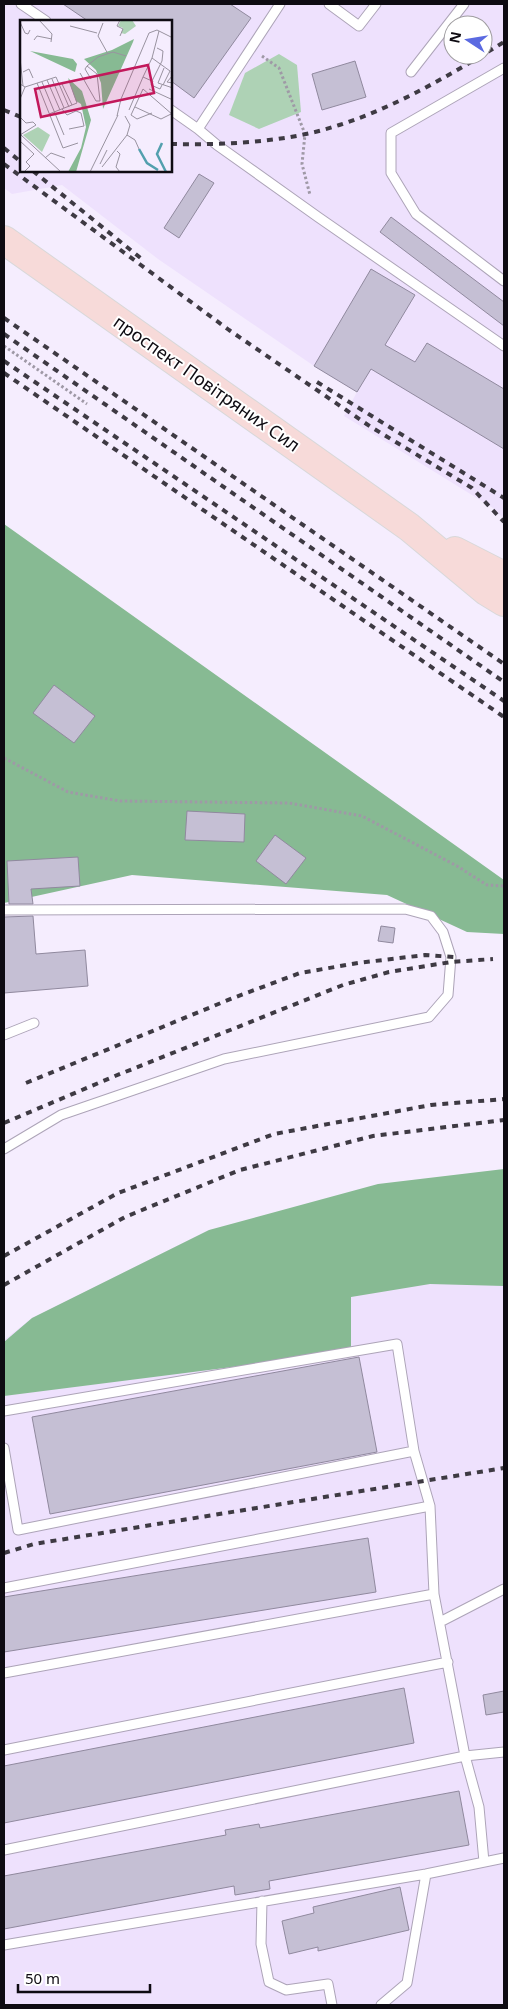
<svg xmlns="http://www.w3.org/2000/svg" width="508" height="2009" viewBox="0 0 508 2009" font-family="'Noto Sans',sans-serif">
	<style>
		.built { fill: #eee1fd; fill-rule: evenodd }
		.green { fill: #aed2b5 }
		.forest { fill: #87ba93 }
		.building { fill: #c5bfd4; stroke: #90899e }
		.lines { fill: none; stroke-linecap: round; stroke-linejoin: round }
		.lane-casing { stroke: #ada4b8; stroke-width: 11 }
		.primary-casing { stroke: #d8d8d9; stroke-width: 30 }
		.path { stroke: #9f99a6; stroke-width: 3; stroke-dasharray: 2.5 2.5; stroke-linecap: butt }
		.lane { stroke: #fff; stroke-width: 9 }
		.primary { stroke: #f7dad9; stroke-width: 28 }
		.rail { stroke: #3e3a43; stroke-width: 4; stroke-dasharray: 6 6; stroke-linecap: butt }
		.labels { text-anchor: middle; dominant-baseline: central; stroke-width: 4; stroke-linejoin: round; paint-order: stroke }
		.street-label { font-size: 18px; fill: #0e0b12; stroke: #fff }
		.inset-river { fill: none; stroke: #53a0ae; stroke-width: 2.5 }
		.inset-road { fill: none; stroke: #9993a0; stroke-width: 1 }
		.view { fill: #c2185b; fill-opacity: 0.15; stroke: #c2185b; stroke-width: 2.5 }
		.inset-edge { fill: none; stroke: #0e0b12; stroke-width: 2.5 }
	</style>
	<rect width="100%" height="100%" fill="#f5edfe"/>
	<!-- built -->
	<path class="built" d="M4,4H504V519L493,508L344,416L357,392L314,366L158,259L62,185L12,194L4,188ZM21,21H171V171H21ZM453,25H483V55H453Z
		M504,1228V2005H4V1340L32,1318L209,1230Z"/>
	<!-- green -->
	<path class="green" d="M279,54L297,65L301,112L259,129L229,115L245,73Z"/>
	<!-- forest -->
	<path class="forest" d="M4,524L504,880V934L467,932L387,895L132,875L4,903Z
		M504,1169V1286L430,1284L351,1297V1352L4,1396V1342L32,1318L209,1230L378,1184Z"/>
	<!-- building -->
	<path class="building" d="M63,4H230L251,18L194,98L171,81V21H88Z
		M355,61L366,97L322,110L312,74Z
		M199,174L214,183L179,238L164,228Z
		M391,217L504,302V326L380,232Z
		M371,269L415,295L385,345L415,362L427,343L504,389V449L371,369L357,392L314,366Z
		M54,685L95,716L74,743L33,713Z
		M187,811L245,814L244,842L185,840Z
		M275,835L306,858L286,884L256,861Z
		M78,857L80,886L31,889L33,904H9L7,861Z
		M33,916L36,954L85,950L88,986L4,993V917Z
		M381,926L395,928L393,943L378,941Z
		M359,1357L377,1452L50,1514L32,1417Z
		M368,1538L376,1592L4,1652V1597Z
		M404,1688L414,1743L4,1823V1766Z
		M504,1691V1712L486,1715L483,1695Z
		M459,1791L469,1845L269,1881L270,1889L235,1895L234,1886L4,1929V1876L226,1835L225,1830L259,1824L260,1828Z
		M400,1887L409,1930L318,1951V1947L289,1954L282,1921L314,1913L313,1907Z"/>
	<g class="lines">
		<defs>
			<path id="lane" d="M21,4L46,21
				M280,4L198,129L217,145L318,217L504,346
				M329,4L359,26L376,4
				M504,68L391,133V173L416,214L504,281
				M411,72L464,4
				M171,110L198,129
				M4,910L405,909L431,916L443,932L451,957L448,995L429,1017L224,1059L61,1115L4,1149
				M4,1035L34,1023
				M4,1411L397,1344L414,1451L430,1506L434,1594L465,1756L479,1807L484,1862
				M4,1448L18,1530L414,1451
				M4,1588L430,1506
				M440,1622L504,1589
				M4,1673L434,1594
				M4,1750L448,1662
				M4,1850L465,1756L504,1752
				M262,1901L261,1944L269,1982L286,1990L328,1984L332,2005
				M4,1945L426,1874L504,1858
				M381,2005L407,1983L426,1874"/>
			<path id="primary" d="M4,240L409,527L486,591L504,602
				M455,551L504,576"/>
		</defs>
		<!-- lane casing -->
		<use href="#lane" class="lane-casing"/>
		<!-- primary casing -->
		<use href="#primary" class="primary-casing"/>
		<!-- path -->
		<path class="path" d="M262,56L279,68L305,134L302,164L310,195
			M4,346L87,404
			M4,758L68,792L120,801L289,803L362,816L457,866L487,885L504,886"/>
		<!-- lane -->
		<use href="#lane" class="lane"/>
		<!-- primary -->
		<use href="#primary" class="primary"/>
		<!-- rail -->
		<path class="rail" d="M4,110L21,117
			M171,144C219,145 269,143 315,132C383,115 445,78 504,42
			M4,148L21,162
			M4,164L229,330L371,427L472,488L504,522
			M33,171L143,260
			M4,318L504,664
			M4,334L504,682
			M4,361L504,701
			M4,373L504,717
			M317,382L504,498
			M26,1083L233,998L300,973L358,963L425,955L454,957
			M4,1123L115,1076L343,985L389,972L451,962L493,959
			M4,1256L118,1193L274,1134L431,1105L504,1099
			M4,1285L125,1217L240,1170L373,1136L504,1120
			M4,1553L34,1544L504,1468"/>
	</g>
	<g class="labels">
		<!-- street labels -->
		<g class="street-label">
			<text transform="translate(207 383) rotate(35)">проспект Повітряних Сил</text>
		</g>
	</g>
	<!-- overview -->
	<g transform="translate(20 20)">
		<rect width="152" height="152" fill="#f5edfe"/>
		<path d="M101,0H112L116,6L105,14L101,13L103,8L98,6ZM18,107L30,115L22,132L3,115Z" fill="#aed2b5"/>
		<path d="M114,19L113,22L83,89L81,63L76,50L64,39L92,30ZM10,31L53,39L57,44L55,52ZM48,58L62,71L71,100L56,152H48L61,128L66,107L61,84L56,81Z" fill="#87ba93"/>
		<path class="inset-river" d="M142,123L137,134L146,152M119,129L127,143L138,150"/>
		<path class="inset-road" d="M19,0L32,14L31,22M0,2L5,13L8,14L10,10M83,3L78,16L88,34M50,6L77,13M139,11L132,38L150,51L143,65M100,16L103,9L97,6L100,0M14,20L17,16L32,19M0,38L3,66M67,46L65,49L71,59M144,48L138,63L153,68M3,52L9,49L13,58M60,53L76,81H80L77,54L67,46L78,37L93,32L106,36M153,55L147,62L153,63M123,57L132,38M32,59L44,88M27,60L40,90M133,61L131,65L140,69L142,65M22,62L44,115M17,63L43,128L58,123M0,64L5,67L0,79M5,67L36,57L49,87M129,69L153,80M115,87L141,99L151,94M42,89L47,95L56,91L61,93L64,106L49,109M109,90L123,57L132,61L142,41L143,31L137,28M132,93L117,99L111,95L123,69L153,95M29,94L57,83L49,61L42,64L52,85M97,96L101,79L129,13L137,10L153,18M0,97L6,103L13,102L16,105L0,115M1,115L41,152M107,115L115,120L119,129M0,121L14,134L6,142L10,146L4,152M97,131L100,134L96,147L100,152M25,138L31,133L45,138M80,144L87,130M82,147L107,115L110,105L105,96M70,152L98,95"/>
		<path class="view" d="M128,45L134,73L21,97L15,69Z"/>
		<rect width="152" height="152" class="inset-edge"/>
	</g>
	<!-- border -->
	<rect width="508" height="2009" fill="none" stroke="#0e0b12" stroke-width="10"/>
	<!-- north arrow -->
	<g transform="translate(468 40) rotate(282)"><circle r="24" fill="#ffffff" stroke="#9f9da0"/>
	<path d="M0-4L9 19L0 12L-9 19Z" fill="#5b6ae1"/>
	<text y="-8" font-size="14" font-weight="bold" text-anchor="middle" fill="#0e0b12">N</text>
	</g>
	<!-- scale -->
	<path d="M18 1984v8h132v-8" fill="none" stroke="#0e0b12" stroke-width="2.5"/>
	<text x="25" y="1984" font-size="15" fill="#0e0b12" stroke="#ffffff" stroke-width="4" paint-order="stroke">50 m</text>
</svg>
